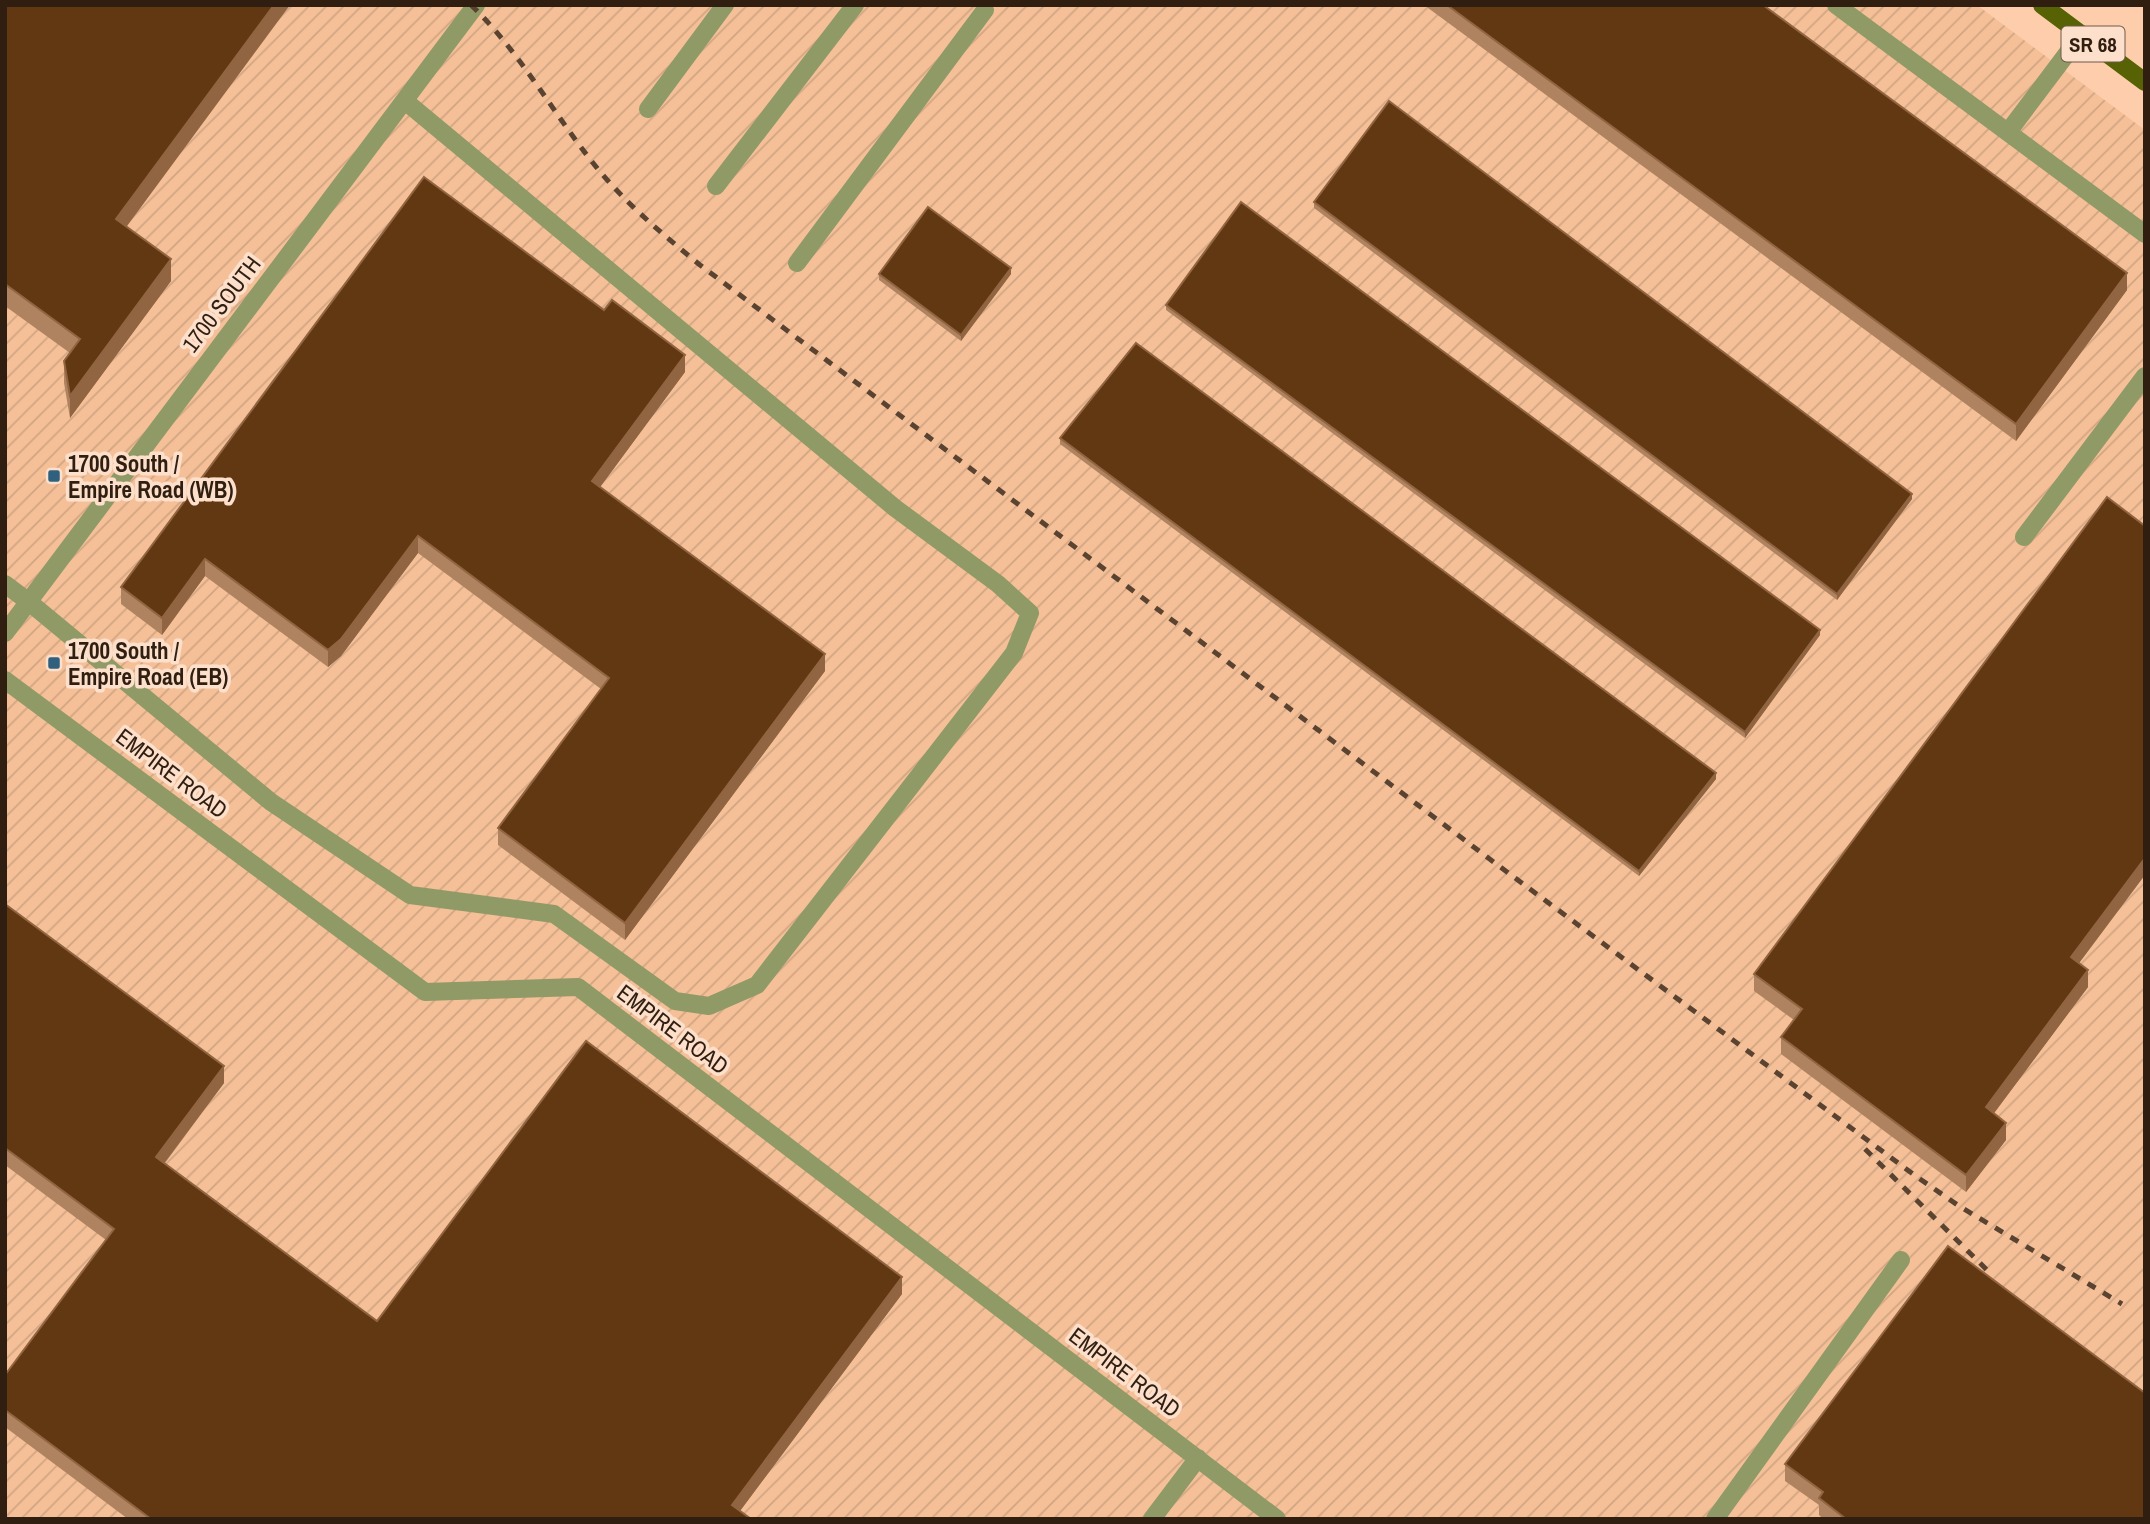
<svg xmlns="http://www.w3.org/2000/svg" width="2150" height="1524" viewBox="0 0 2150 1524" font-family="'Archivo Narrow',sans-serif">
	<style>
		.industrial { fill: url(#industrial-furrows) }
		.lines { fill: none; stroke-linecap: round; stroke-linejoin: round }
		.service { stroke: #909a67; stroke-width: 18 }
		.minor { stroke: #909a67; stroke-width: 18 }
		.tertiary { stroke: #909a67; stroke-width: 18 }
		.primary { stroke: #566203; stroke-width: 18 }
		.rail { stroke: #5b4331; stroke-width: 5; stroke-dasharray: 9 9; stroke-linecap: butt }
		.wall { fill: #b08360 }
		.shaded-wall { fill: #916541 }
		.building { fill: #623813; stroke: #916541; stroke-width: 2 }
		.poi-dot { fill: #2f607e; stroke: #fde0cb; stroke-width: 2.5 }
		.labels { text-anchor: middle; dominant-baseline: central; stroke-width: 7; stroke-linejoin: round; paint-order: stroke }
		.shield { fill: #fde0cb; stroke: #6e5949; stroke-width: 2 }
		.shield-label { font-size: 21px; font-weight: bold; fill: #301f11 }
		.street-label { font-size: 23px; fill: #301f11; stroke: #fde0cb }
		.poi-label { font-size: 23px; font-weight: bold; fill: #301f11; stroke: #fde0cb; text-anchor: start }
	</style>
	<defs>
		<pattern id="industrial-furrows" width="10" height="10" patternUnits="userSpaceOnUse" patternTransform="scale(1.75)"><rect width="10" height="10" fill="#f5c098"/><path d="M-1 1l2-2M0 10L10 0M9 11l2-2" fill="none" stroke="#d2a582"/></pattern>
	</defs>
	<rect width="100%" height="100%" fill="#feceac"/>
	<!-- industrial -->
	<path class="industrial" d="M5,5H1977L2145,130V1519H5Z"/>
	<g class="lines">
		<!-- service -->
		<path class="service" d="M1836,5L2145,234
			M648,109L725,5
			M2008,132L2081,35
			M716,186L855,5
			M797,263L985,10
			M2024,537L2145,376
			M29,602L271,802L410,895L554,914L675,1001L709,1006L757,985L1014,653L1030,613L998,584L895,508L405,101
			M5,680L425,992L578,987L1277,1519
			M1152,1519L1198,1458
			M1715,1519L1901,1260"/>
		<!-- minor -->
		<path class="minor" d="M5,584L29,602"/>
		<!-- tertiary -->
		<path class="tertiary" d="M5,633L476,5"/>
		<!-- primary -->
		<path class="primary" d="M2042,5L2145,82"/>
		<!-- rail -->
		<path class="rail" d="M471,5C523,55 556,119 602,174C631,208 666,237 700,265L1499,866L1917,1177L1959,1206L2122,1304
			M1865,1149L1989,1272"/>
	</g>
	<!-- wall -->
	<path class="wall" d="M5,5L126,227L171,281L70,418L64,383V361L70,353L5,306Z
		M1424,5H1763L2127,290L2016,441Z
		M1314,202L1912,499L1837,600L1314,208Z
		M879,274H1011L961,341L879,280Z
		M1166,305L1820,635L1745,738L1166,310Z
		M685,372L600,487L825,671L625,940L498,845V828L601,689L418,553L341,656L328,667L205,576L162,635L121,604V587Z
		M1060,438L1716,779L1639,876L1060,444Z
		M5,904L224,1083L165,1163L377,1321L902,1294L740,1511L751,1519H128L5,1427V1375L106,1240L5,1165Z
		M2079,963L2088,987L1994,1113L2006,1140L1966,1192L1781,1054V1037L1794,1020L1754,991V974Z
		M1785,1464L2145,1519H1823L1819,1515V1505L1785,1481Z"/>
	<!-- shaded-wall -->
	<path class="shaded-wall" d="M274,5H290L116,241V219Z
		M171,259V281L70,418V396Z
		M1011,268V274L961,341V335Z
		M2127,273V290L2016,441V424Z
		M685,355V372L592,498V481Z
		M1912,494V499L1837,600V594Z
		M418,536V553L341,656L328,667V650Z
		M205,559V576L162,635V618Z
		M1820,630V635L1745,738V732Z
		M825,654V671L625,940V923Z
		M1716,773V779L1639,876V871Z
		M2145,858V875L2071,974V957Z
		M2088,970V987L1986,1124V1107Z
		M224,1066V1083L156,1174V1157Z
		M2006,1123V1140L1966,1192V1175Z
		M902,1277V1294L734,1519L732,1505Z"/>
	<!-- building -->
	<path class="building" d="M5,5H274L116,219L171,259L70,396L64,361L80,339L5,284Z
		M1447,5H1763L2127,273L2016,424Z
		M1389,101L1912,494L1837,594L1314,202Z
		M424,177L604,310L612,300L685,355L592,481L825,654L625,923L498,828L609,678L418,536L341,639L328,650L205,559L162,618L121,587Z
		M1241,202L1820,630L1745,732L1166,305Z
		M928,207L1011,268L961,335L879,274Z
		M1136,343L1716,773L1639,871L1060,438Z
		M2107,497L2145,526V858L2071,957L2088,970L1986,1107L2006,1123L1966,1175L1781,1037L1802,1009L1754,974Z
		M5,904L224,1066L156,1157L377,1321L586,1041L902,1277L732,1505L751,1519H151L5,1410V1375L114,1229L5,1148Z
		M1948,1246L2145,1393V1519H1846L1819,1498L1823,1492L1785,1464Z"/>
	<!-- markers -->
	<g class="poi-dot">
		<rect x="47" y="469" width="14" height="14" rx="3.5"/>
		<rect x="47" y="656" width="14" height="14" rx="3.5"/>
	</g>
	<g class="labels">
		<!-- shield labels -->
		<rect class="shield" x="2061.5" y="26.5" width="63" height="35" rx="5"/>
		<g class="shield-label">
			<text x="2093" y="44">SR 68</text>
		</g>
		<!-- street labels -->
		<g class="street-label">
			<text transform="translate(221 304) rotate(-53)">1700 SOUTH</text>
			<text transform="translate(172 773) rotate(37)">EMPIRE ROAD</text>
			<text transform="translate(673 1029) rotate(37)">EMPIRE ROAD</text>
			<text transform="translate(1125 1372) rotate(37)">EMPIRE ROAD</text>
		</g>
		<!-- poi labels -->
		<g class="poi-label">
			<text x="68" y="463">1700 South /<tspan x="68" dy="26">Empire Road (WB)</tspan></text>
			<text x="68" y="650">1700 South /<tspan x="68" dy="26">Empire Road (EB)</tspan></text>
		</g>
	</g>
	<!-- border -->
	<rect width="2150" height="1524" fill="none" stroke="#301f11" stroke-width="14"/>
</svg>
